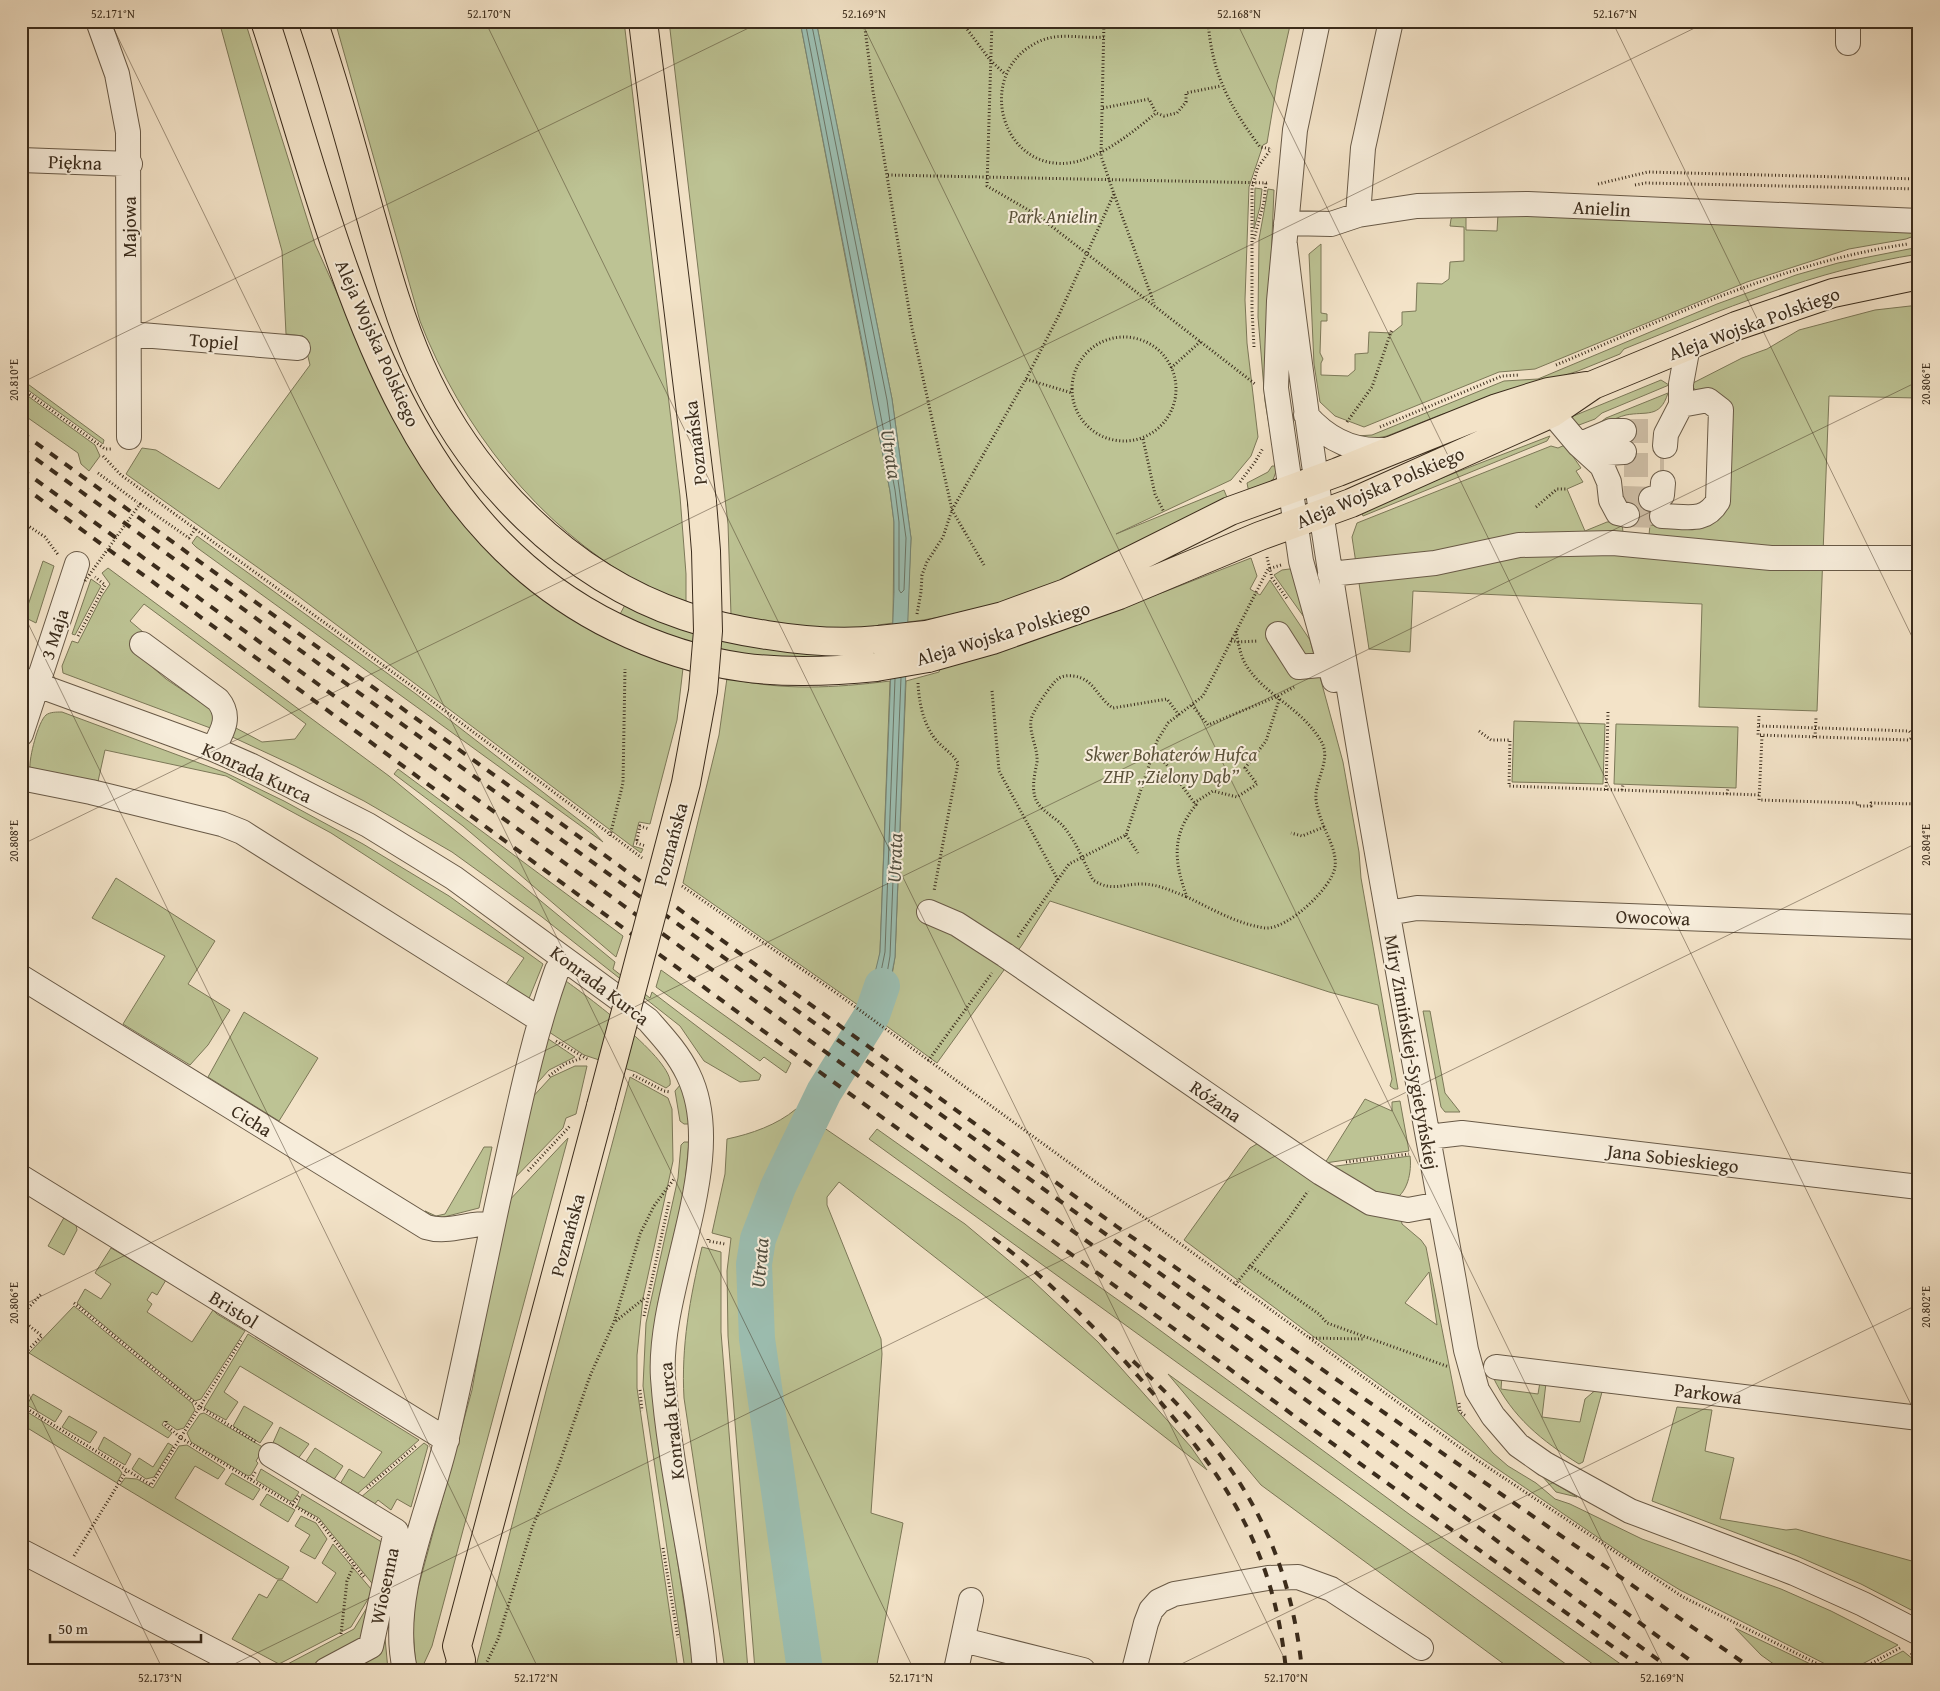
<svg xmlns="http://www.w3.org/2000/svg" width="1940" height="1691" viewBox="0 0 1940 1691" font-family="'Gentium Book Plus',serif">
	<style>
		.green { fill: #bdc394; stroke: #7c7858; fill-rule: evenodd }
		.water { fill: #9cbeb1; stroke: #758475 }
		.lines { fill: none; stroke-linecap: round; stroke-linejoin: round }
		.shore { stroke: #6c7566; stroke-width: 1 }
		.river { stroke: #9cbeb1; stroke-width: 36 }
		.minor-tunnel { stroke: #cebea6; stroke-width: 24; stroke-dasharray: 24 12; stroke-linecap: butt }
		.minor-casing { stroke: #695a47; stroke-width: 26 }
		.major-casing { stroke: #3b2c1c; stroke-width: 30 }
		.path { stroke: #3b2c1c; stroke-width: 3; stroke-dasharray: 1 2.5; stroke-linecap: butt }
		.minor { stroke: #f7eddb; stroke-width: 24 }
		.major { stroke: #f3e3c8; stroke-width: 28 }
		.rail { stroke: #3b2c1c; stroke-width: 4; stroke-dasharray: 9 9; stroke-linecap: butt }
		.major-bridge-casing { stroke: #3b2c1c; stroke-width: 30; stroke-linecap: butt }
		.path-bridge { stroke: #3b2c1c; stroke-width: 3; stroke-dasharray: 1 2.5; stroke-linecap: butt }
		.major-bridge { stroke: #f3e3c8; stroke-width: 28 }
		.ticks { fill: none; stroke: #3b2c1c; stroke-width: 1; stroke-opacity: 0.45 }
		.labels { text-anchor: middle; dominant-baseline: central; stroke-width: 4; stroke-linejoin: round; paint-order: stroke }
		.street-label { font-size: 19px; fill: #3b2c1c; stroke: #f7eddb }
		.park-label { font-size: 19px; font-style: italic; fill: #5c523a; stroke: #f7eddb }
		.water-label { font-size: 20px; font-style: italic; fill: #535041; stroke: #f7eddb }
		.neatline { fill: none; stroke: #3b2c1c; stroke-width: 2 }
		.ticks-label { font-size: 12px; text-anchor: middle; fill: #3b2c1c }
	</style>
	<rect width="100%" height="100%" fill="#f3e3c8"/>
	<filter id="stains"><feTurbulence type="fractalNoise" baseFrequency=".004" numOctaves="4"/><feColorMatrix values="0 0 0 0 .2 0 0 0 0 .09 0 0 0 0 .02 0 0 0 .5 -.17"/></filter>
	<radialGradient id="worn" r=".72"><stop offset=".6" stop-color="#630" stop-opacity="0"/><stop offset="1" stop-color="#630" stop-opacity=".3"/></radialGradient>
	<!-- green -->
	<path class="green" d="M219,21H245L315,244L386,402L411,450L437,489L482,544L544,598L602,634L683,668L677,720L650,824L639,822L633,846L643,849L641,853L298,596L126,474L142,448L156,450L219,489L310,365L303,336L286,334L282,251Z
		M335,21H624L680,496L686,574V605C669,600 654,590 638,582C538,526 461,427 420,321Z
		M669,21H800L890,491L894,522L893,623L878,625V628L835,630L799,629L731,615L728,524Z
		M816,21H1291L1277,83L1267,143L1263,145L1249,187L1245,300L1247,343L1258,437L1251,456L1231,480L1116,534L1224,490L1228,500L1028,596L940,621V617C929,619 919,621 907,622L911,538L892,399Z
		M1255,188L1262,189L1260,207L1254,229Z
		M1268,189L1274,190L1269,309L1274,454L1265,401L1258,317L1259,239Z
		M1498,214L1919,230V234L1906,239L1849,249L1747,282L1535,369L1499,372L1364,427L1335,416L1320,402L1314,364L1309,254L1321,244V313L1327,314V321H1321L1320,353L1323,359L1321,363V375L1348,376L1355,370V354L1368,353L1369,332L1392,333L1402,325V312L1416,311L1417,283L1442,284L1449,279L1450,262L1464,261V227L1450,226L1451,219L1454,215H1466V230L1497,231Z
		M1919,247V254C1815,270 1721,310 1624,349L1620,354L1578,371L1440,415L1387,436L1366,440L1356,436L1372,435L1504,381L1538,379L1717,304L1796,275L1838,263Z
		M1919,305L1917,398L1829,396L1817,711L1699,707L1702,604L1413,591L1410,652L1369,649L1352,537L1357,523L1551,446L1558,448L1565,445L1581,468L1576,471L1583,482L1567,489L1585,531L1607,522L1622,521L1623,533L1649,535L1650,525L1665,526L1704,520L1727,410L1696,391L1691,384L1742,358L1767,349L1799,330L1875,310Z
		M21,379L104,440L103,444L21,385Z
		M1661,380L1669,385L1602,413L1595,419L1579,425L1571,417Z
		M21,391L95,445L100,456L89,471L81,464L78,453L21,413Z
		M1668,393C1660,419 1646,411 1626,415C1614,418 1601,426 1589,431L1606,418Z
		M1550,436L1547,441L1363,516L1361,511L1399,495L1401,497L1403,493Z
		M1272,466H1278L1273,480L1249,493L1247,483L1268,472Z
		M197,536L416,694L592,830L603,842L196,547L192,543Z
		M1251,558L1257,576L1250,589L1260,595L1270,580L1310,640L1343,762L1359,852L1361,878L1398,1089H1394L1390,1086L1392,1079L1378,1005L1329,992L1050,901L1022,945L937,1063L877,1019L890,987L895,957L906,681L939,672L940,669L1164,592Z
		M43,561L54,566L36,623L24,617Z
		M108,568L389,776L615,962L613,969L650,998L652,992L761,1075L759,1080L740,1082L704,1061L680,1026L542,917L452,852L364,801L295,766L228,735L234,727L262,742L295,739L306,724L144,604L130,621L143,632L137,640L136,653L166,679L212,710L217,717L213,729L63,673L62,666L72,641L78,643L102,596L110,584L102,573Z
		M1297,568L1316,634L1274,575L1282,570Z
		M91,579L101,586L75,635L72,634Z
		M626,603L861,655L786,662L685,644L619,616Z
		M727,678C782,691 834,688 890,681L880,952L875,983L865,1010L683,883L719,735Z
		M62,712L226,773L284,801L363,844L449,896L543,964L528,1001L504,987L524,958L331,833L226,776L105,750L97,786L30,768C29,758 38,722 46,715C50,712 56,712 62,712Z
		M1514,721L1605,724L1603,784L1512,782Z
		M1616,724L1738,727L1736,788L1614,784Z
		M398,769L623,936L616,957L463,826L394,774Z
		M116,878L215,941L188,984L230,1010L208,1045L190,1065L123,1024L165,956L92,918Z
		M661,970L791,1063L786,1073L764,1057L760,1061L656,987Z
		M563,979C583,993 676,1061 670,1085L666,1088L636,1072L584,1055L546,1030Z
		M1423,1011H1430L1445,1093L1460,1112H1445L1441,1107Z
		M244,1012L318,1058L279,1121L208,1077Z
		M544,1036L575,1057L549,1070L531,1090Z
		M575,1066H587L576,1114L566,1118L563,1128L509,1184L529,1101L551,1077Z
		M630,1077L668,1098L672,1109L673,1161L643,1298L637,1355V1388L678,1670H475L546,1391Z
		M681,1084L685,1093L689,1124H684L680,1121L675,1091Z
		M1365,1099L1392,1111V1102L1400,1101L1409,1151L1325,1163Z
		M796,1109L804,1114C786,1152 762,1190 752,1230C741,1276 745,1322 752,1368L797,1670H755L728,1336L727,1271L731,1238L712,1233L725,1174L727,1139C751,1134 777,1125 796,1109Z
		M817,1123L965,1224L1032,1280L1098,1342L1191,1447L1207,1470L839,1182L827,1197V1205L881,1339L882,1354L871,1513L903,1523L876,1670H813L811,1641L764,1343L761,1298L762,1262L767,1236L778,1202Z
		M877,1129L1142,1317L1409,1514L1629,1670H1601L869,1139Z
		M568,1138L432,1646L421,1670H416L413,1630L415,1599L472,1390L505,1205Z
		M1262,1141L1401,1219L1402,1224L1421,1240L1426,1247L1458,1411L1493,1453L1508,1466L1536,1483L1555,1499L1570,1504L1642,1539L1781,1589L1831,1611L1898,1645L1851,1670H1837L1680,1590L1634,1562L1477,1455L1310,1334L1184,1240L1250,1148ZM1429,1272L1437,1325L1405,1303Z
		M684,1142H689L684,1192L658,1303L661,1452L694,1670H685L643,1386L646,1323L678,1178L681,1145Z
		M484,1147H492L479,1208L436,1219L425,1211L436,1216L445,1214Z
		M1410,1156C1412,1171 1408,1195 1391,1201L1329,1167Z
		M66,1214L76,1225L77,1230L64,1255L48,1246Z
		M702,1247L721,1252V1332L748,1670H725L684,1398C681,1346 690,1298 702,1247Z
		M111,1248L166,1280L157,1295L152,1292L147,1300L152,1304L147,1312L192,1342L213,1310L217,1314L245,1331L201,1399L195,1401L77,1303L85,1289L101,1299L111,1284L95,1273Z
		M74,1306L192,1403L195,1410L184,1428L177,1430L164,1421L162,1425L172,1433L168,1438L29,1353Z
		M248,1334L419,1440L356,1495L340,1484L349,1469L364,1478L382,1452L240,1366L224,1392L238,1402L226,1420L204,1408Z
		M1168,1374L1574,1670H1512L1261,1485Z
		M1502,1376L1501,1389L1538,1394L1540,1382L1546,1383L1542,1417L1580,1422L1585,1399L1598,1388L1643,1396L1602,1392L1583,1462L1579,1464C1542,1441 1512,1417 1493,1377Z
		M33,1394L62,1411L55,1422L27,1405Z
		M244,1406L273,1423L260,1443L233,1426Z
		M1677,1407L1712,1410L1705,1451L1734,1458L1720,1519L1786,1530L1796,1529L1919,1563V1609L1917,1613L1861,1584L1797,1556L1652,1501Z
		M21,1408L119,1469L122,1473L117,1483L21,1424Z
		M204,1413L266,1449L261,1457L259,1456L256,1461L258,1463L251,1475L248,1476L191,1442L187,1433L200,1414Z
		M69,1416L97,1432L90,1443L62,1427Z
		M280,1427L309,1444L297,1460L272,1445Z
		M104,1437L131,1454L125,1465L98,1449Z
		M168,1443L173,1446L154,1477L146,1479L132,1469L139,1458L153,1467Z
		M424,1443L428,1446L411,1507L397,1499L391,1510L378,1500L373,1506L360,1498Z
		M187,1445L225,1469L218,1479L195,1466L175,1498L289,1567L282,1579H277L120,1485L125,1478L137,1479L153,1488L179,1446Z
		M315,1448L343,1466L333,1481L305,1463Z
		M261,1469L299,1492L293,1501H290L256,1480Z
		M232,1473L260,1489L253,1500L225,1484Z
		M1542,1476L1577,1497L1556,1492Z
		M267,1494L295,1510L288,1522L260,1505Z
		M302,1494L385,1544L375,1587L319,1518L297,1506Z
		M301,1516L316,1523L327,1539L315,1559L300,1551L310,1535L295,1526Z
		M333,1544L371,1589L370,1596L351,1627L279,1664L232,1639L259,1594L267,1598L278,1580H282L317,1603L336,1573L322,1563Z
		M374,1596L365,1641C341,1654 309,1680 282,1667L354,1629Z
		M1735,1628L1823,1670H1782L1761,1655Z
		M381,1636L385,1638L388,1670H342Z
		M1903,1651L1919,1664V1670H1866Z"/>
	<!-- water -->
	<path class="water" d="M800,21H816L892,399L911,538L895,957C890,985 884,1010 866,1033L856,1026L867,1006L880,952L894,592V522L890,491L872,400L866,362Z"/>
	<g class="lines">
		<!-- shore -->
		<path class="shore" d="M805,21L895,490L899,522V590L901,593L904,590L906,538L887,400L811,21
			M895,679L885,952L876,996L878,999L885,985L890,956L901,678"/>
		<!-- river -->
		<path class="river" d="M805,1670L757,1339L754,1264L758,1239L778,1187L824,1092L872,1015L882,986"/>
		<!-- minor-tunnel -->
		<path class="minor-tunnel" d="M1624,431H1653
			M1624,465H1664
			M1623,498L1651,499
			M1627,515L1662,516"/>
		<defs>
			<path id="minor" d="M98,21L117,74L128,132L129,437
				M1318,21L1295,130L1279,301L1276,388L1301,561L1334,680
				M1848,43V21
				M21,160L130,164
				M1358,215L1363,148L1391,21
				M1286,223L1331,224L1358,215L1417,206L1528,204L1919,221
				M1285,245C1326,593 1392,937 1454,1281L1466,1350L1477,1390L1493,1416L1518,1445L1545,1464L1630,1511L1794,1573L1863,1604L1919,1633
				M129,334L298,348
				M1552,413L1579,445L1602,466L1609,482L1611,500L1618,513L1627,515
				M1306,415C1328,440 1357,454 1391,449
				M1579,445L1611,431H1624
				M1665,446L1666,434L1681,405V384L1688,346
				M1590,454L1624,452
				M1651,499L1662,495L1663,483
				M1662,516C1685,516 1705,524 1718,501L1721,410L1708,400L1681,405
				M1330,574L1435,563L1519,545L1613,543L1771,558H1919
				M1278,634L1299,667L1330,664
				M142,644L218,700C232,717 222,732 213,749
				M21,679L213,749L252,766L368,825L454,878L648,1020C663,1037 678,1053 688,1074C730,1159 657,1286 663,1378C670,1476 697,1572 705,1670
				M21,734L77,564
				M21,778L91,792L222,824L242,832L539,1019
				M929,912L957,924L1005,955L1321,1173L1371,1203L1408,1210L1440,1204
				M1388,913L1417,908L1919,927
				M21,977L426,1227C448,1234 471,1222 493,1224
				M1428,1137L1462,1133L1919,1187
				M21,1177L447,1440
				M1496,1367L1919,1418
				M271,1455L396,1531L371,1646L326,1670
				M21,1551L250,1670
				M963,1640L1083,1670
				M405,1670C388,1595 431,1509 447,1437C465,1359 481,1280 498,1201C516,1123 530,1045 557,970
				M956,1670L971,1600
				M1134,1670L1146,1623L1151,1610L1159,1601L1174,1594L1268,1578L1298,1577L1331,1589L1421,1648"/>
			<path id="major" d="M265,21C337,239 388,516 615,627C705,671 779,677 876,667
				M313,21C334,83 352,147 369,210C384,262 398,315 420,365C469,477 568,577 685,616C712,625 739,631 767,635C804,641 841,644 879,640
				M643,21L702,502
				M926,635L1003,616L1066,593L1230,511L1338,472L1497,408L1548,392L1586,386
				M928,658L992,640L1119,595L1260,536L1351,503L1552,413L1593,385L1736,326L1833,293L1919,275
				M459,1670L461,1660L457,1646L601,1106"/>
		</defs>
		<!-- minor casing -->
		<use href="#minor" class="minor-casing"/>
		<!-- major casing -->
		<use href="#major" class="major-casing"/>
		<!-- path -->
		<path class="path" d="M864,21L873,91L912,328L952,510L984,565
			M961,21L990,60L1005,74
			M992,21L987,186L1037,215L1255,384
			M1208,21C1212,74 1229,105 1260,147L1271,149
			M1104,37C1082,39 1060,32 1040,41C971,72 1002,177 1075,162C1105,155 1133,132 1156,113L1164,116L1177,113L1186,102V93L1221,86
			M1103,108L1149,99L1156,113
			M888,175L1269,183
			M1598,184L1648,172L1919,179
			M1635,185L1646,183L1919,189
			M1114,194L1154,303
			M1254,239L1264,202L1266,182
			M1072 389a52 52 0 1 1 104 0a52 52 0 1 1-104 0Z
			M1254,347L1252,310V188L1258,167L1271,149
			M1556,365C1669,317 1785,262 1908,244
			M1171,368L1201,341
			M1026,379L1072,393
			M21,388L105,449H111
			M1347,422L1372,387L1392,329
			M1380,427L1502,376L1519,375
			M1143,439L1155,494L1164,512
			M103,456L121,475L413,687L642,858
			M98,473L137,502
			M1240,482L1255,462L1263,448
			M140,504L189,538L196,528
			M1536,507L1557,489H1566
			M21,521L45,537L59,556
			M1267,557L1272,578L1288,600
			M917,614L921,592L922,575L927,562L943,537L952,510L1026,379L1058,317L1114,194L1101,156L1104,21
			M1236,631C1238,642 1240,655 1246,665C1265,696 1300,706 1321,741C1331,758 1318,775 1316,793C1315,804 1320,817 1324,827
			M78,636L105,585L95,577
			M1231,640L1238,642L1258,641
			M918,683C919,702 923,724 936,740C943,748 952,753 958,763L934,891
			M992,691L999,771L1058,880
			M1192,705L1208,725L1278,696L1294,687
			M1179,715L1167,699L1113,708C1097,698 1094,678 1073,676C1069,675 1061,676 1058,679C1051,684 1032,712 1031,720C1029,734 1038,748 1037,762C1035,773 1031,788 1036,800C1041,811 1055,817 1063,826C1076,841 1084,862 1093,880C1112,892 1121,884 1142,884C1157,884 1172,891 1187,897
			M1759,716L1758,735L1909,740L1914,736H1919
			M1759,726L1909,731L1914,736
			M1479,731L1491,740H1510L1509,786L1759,795
			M1762,736L1759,800L1858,803V806H1871V803L1919,804
			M1815,737L1816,718
			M1153,754L1166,764L1196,805C1171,835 1174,862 1187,897C1212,909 1237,924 1265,928C1287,930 1332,888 1335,867C1337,854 1329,839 1324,827L1302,836L1291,833
			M1606,790L1608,712
			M1622,790L1623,785
			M1727,794L1728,788
			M1194,803L1213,791L1237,797L1257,784L1245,768L1266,741L1280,697
			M1126,835L1138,853
			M610,836L623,783L625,669
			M637,840L640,826L649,829
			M682,886L839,995L1477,1460L1683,1597L1830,1670
			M1018,937L1069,864L1126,835L1157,741L1168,723L1203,696L1268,569L1281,565
			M556,1041L589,1060
			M928,1061L992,973
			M633,1075L664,1091L670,1092
			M549,1076L565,1064L582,1058
			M1346,1162L1409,1154
			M528,1171L570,1126
			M708,1239V1241L725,1244
			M1249,1265L1319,1314L1327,1323L1449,1367
			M1235,1285L1287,1221L1308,1191
			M74,1303L200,1407L256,1442
			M21,1316L42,1293
			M644,1316L669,1202
			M21,1319L42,1336L28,1350L21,1362
			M616,1321L646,1297
			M1309,1338L1365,1339
			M640,1390L642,1411
			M1459,1403L1460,1412L1466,1416
			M21,1405L151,1485L242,1339
			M166,1421V1425L181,1438L318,1520L364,1577
			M251,1479L256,1471
			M367,1488L417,1445
			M292,1505L299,1496
			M663,1548L678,1638
			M74,1556L127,1470
			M341,1634L347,1581L354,1565
			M1911,1653L1919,1662
			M484,1668L498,1639L532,1528L558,1467L590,1376L614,1322L640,1234L654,1206L674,1179
			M1859,1670L1900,1648"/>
		<!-- minor -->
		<use href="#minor" class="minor"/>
		<!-- major -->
		<use href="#major" class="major"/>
		<!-- rail -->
		<path class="rail" d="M21,432L1116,1226L1754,1670
			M21,448L1554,1559L1703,1670
			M21,469L1317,1408L1672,1670
			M21,485L777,1041L1645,1670
			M993,1238C1047,1278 1094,1326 1138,1376C1220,1470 1273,1541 1286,1670
			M1133,1361C1231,1451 1288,1534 1302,1670"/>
		<defs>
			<path id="major-bridge" d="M879,640L926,635
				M876,667L928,658
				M601,1106L686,783L703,691L708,631L706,551L702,502"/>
		</defs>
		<!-- major-bridge casing -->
		<use href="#major-bridge" class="major-bridge-casing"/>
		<!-- path-bridge -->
		<path class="path-bridge" d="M85,581L140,504L137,502
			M637,840L636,843L646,846"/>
		<!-- major-bridge -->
		<use href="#major-bridge" class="major-bridge"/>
	</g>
	<!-- ticks -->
	<path class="ticks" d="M110,21L914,1670M485,21L1290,1670M861,21L1665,1670M1236,21L1919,1421M1612,21L1919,651M21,383L763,21M21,609L539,1670M21,845L1709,21M21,1306L1919,381M21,1378L163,1670M222,1670L1919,842M1169,1670L1919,1304"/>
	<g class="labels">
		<!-- street labels -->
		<g class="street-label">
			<text transform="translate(75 162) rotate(2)">Piękna</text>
			<text transform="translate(1602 208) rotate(3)">Anielin</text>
			<text transform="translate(129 227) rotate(-90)">Majowa</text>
			<text transform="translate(1754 323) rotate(-20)">Aleja Wojska Polskiego</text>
			<text transform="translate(214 341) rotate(5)">Topiel</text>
			<text transform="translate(378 343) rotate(66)">Aleja Wojska Polskiego</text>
			<text transform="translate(695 443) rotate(-97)">Poznańska</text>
			<text transform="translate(1380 487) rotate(-23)">Aleja Wojska Polskiego</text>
			<text transform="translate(1003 633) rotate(-17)">Aleja Wojska Polskiego</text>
			<text transform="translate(54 634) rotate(-72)">3 Maja</text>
			<text transform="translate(257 772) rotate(25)">Konrada Kurca</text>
			<text transform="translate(670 844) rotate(-75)">Poznańska</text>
			<text transform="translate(1653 917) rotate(2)">Owocowa</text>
			<text transform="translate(600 985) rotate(37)">Konrada Kurca</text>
			<text transform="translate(1412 1052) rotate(80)">Miry Zimińskiej-Sygietyńskiej</text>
			<text transform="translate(1216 1101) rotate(35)">Różana</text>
			<text transform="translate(252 1120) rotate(32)">Cicha</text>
			<text transform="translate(1673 1158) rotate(7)">Jana Sobieskiego</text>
			<text transform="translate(567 1235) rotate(-75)">Poznańska</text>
			<text transform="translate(234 1309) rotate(32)">Bristol</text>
			<text transform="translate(1708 1393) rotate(7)">Parkowa</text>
			<text transform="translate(671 1421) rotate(-96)">Konrada Kurca</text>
			<text transform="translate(384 1586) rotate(-78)">Wiosenna</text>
		</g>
		<!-- park labels -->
		<g class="park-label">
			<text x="1053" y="216">Park Anielin</text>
			<text x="1171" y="754">Skwer Bohaterów Hufca<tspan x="1171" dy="22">ZHP „Zielony Dąb”</tspan></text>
		</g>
		<!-- water labels -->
		<g class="water-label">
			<text transform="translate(892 454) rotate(81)">Utrata</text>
			<text transform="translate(894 858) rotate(-88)">Utrata</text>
			<text transform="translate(759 1263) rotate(-85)">Utrata</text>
		</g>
	</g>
	<!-- margin -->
	<rect width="1940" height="1691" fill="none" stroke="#f3e3c8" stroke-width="55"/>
	<!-- scale -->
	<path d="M50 1634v8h151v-8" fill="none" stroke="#3b2c1c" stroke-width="2.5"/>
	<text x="58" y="1634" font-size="15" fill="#3b2c1c" stroke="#f7eddb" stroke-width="4" paint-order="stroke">50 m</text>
	<rect x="28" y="28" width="1884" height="1636" class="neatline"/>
	<g class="ticks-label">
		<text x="113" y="18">52.171°N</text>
		<text x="489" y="18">52.170°N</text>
		<text x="864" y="18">52.169°N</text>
		<text x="1239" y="18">52.168°N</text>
		<text x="1615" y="18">52.167°N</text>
		<text transform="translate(14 380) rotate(-90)" y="4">20.810°E</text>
		<text transform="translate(1926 384) rotate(-90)" y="4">20.806°E</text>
		<text transform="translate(14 841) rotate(-90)" y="4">20.808°E</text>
		<text transform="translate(1926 845) rotate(-90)" y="4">20.804°E</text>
		<text transform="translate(14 1303) rotate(-90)" y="4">20.806°E</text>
		<text transform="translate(1926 1307) rotate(-90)" y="4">20.802°E</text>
		<text x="160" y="1682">52.173°N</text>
		<text x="536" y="1682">52.172°N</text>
		<text x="911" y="1682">52.171°N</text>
		<text x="1286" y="1682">52.170°N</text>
		<text x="1662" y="1682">52.169°N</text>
	</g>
	<rect width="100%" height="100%" filter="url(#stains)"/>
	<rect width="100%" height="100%" fill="url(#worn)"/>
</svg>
